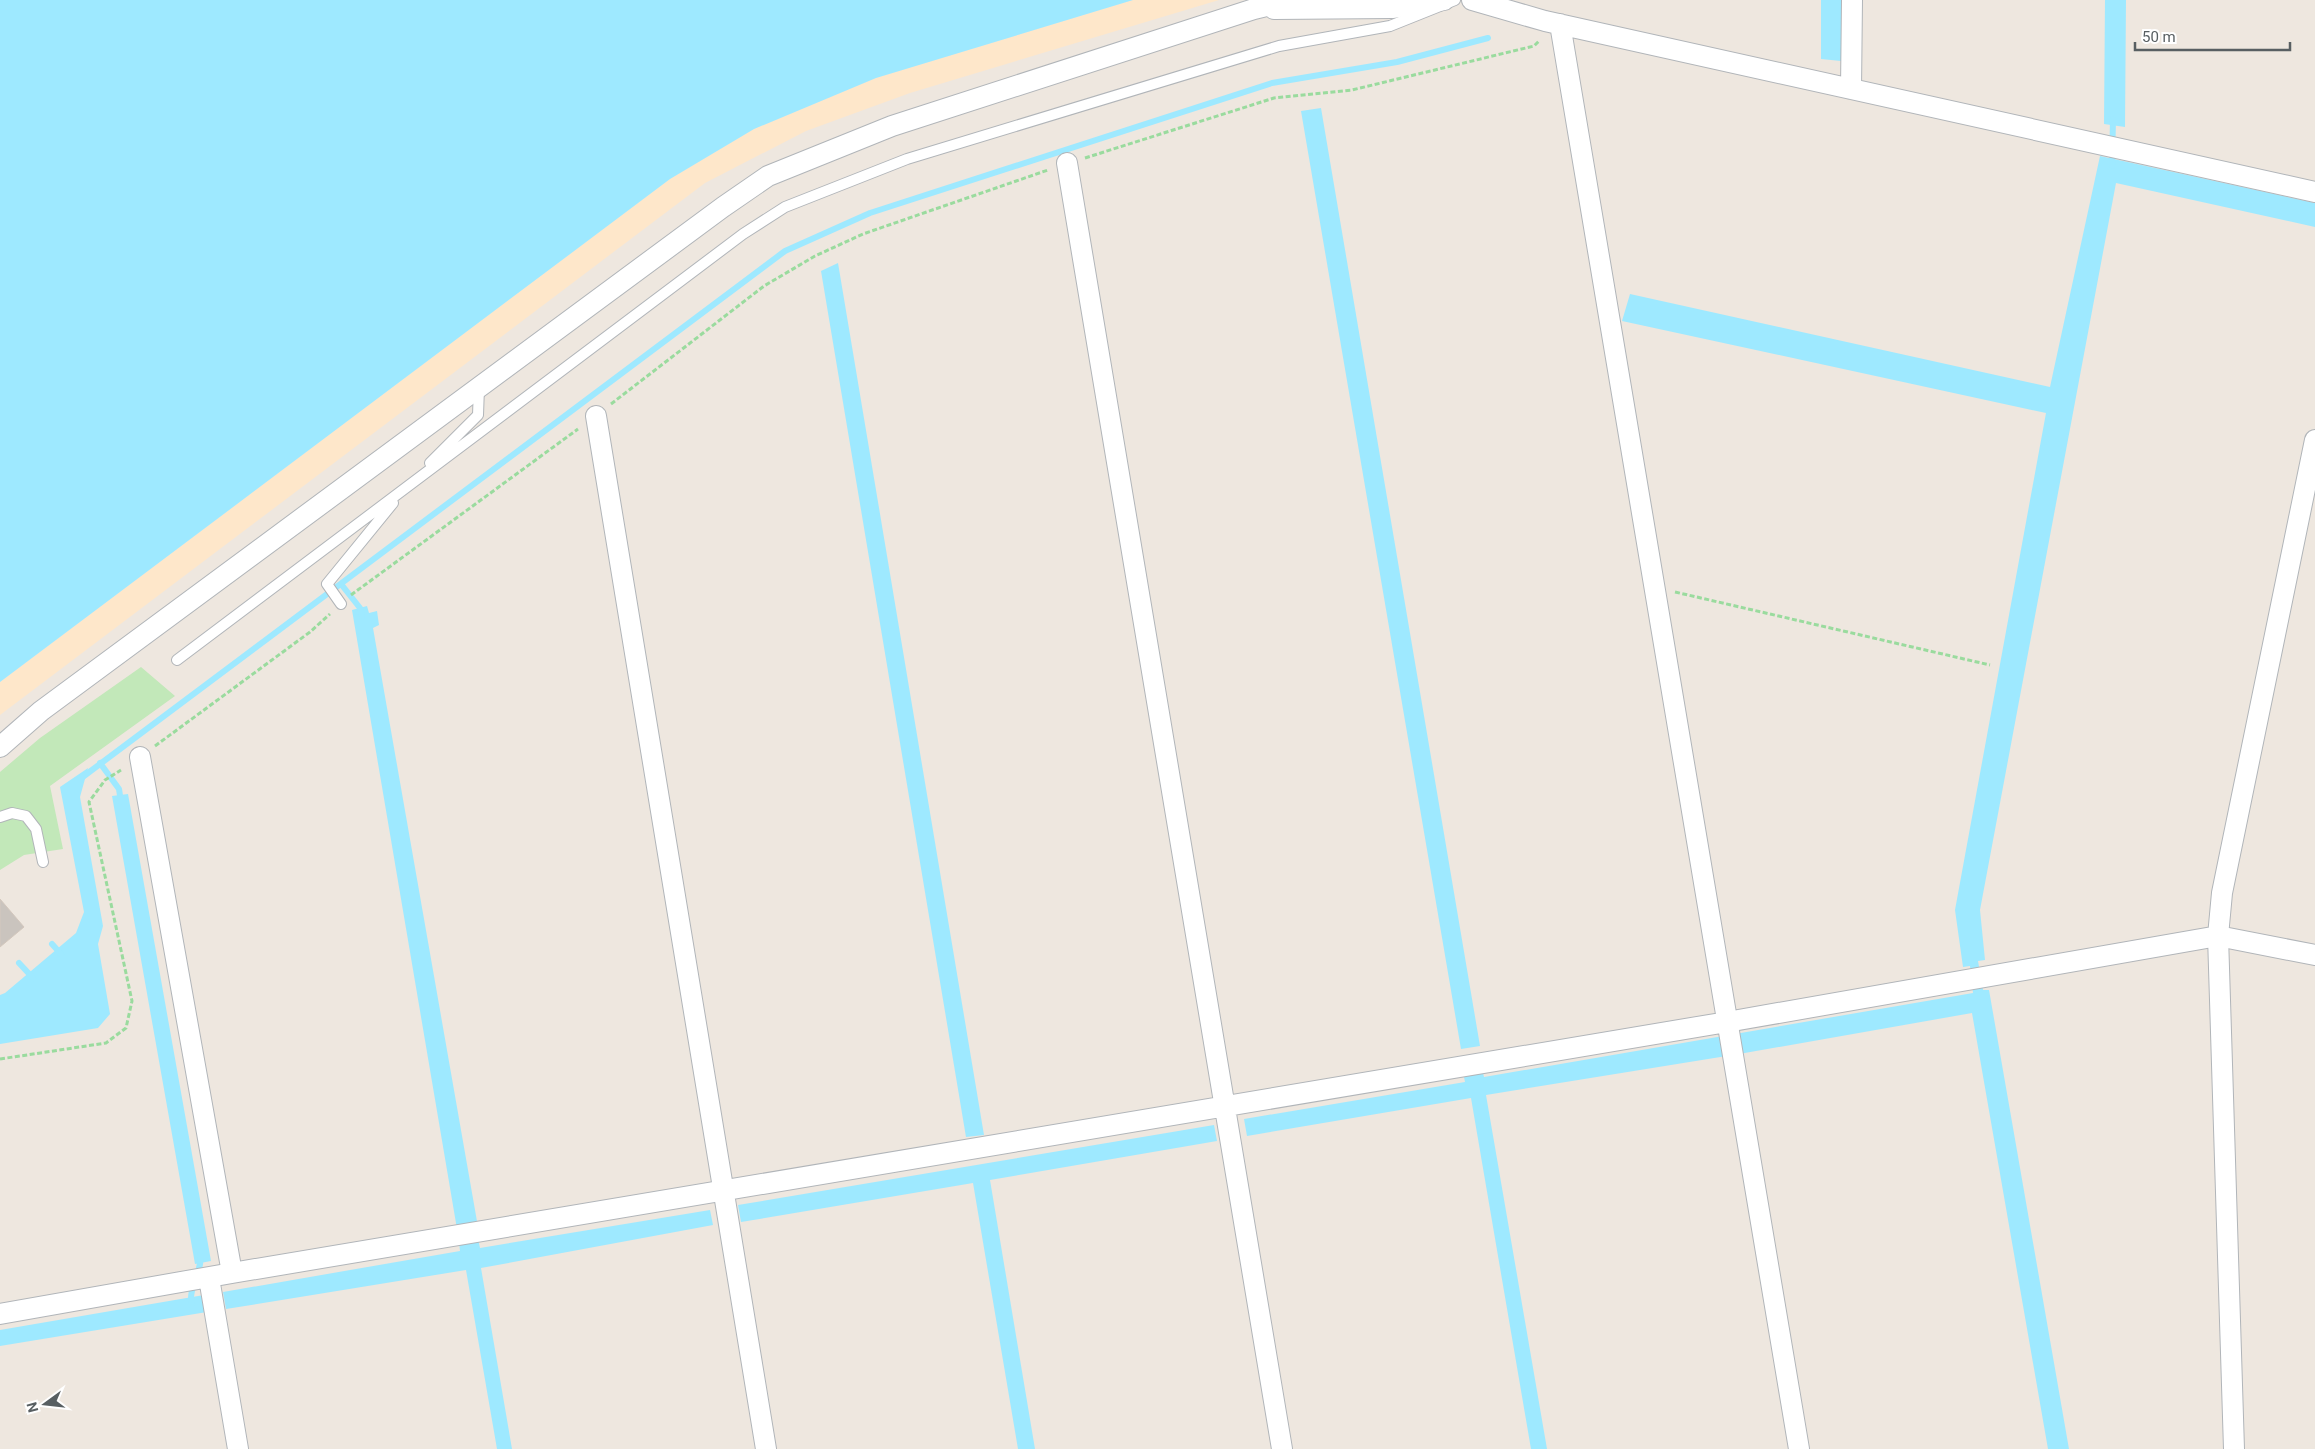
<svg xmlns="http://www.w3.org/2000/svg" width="2315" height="1449" viewBox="0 0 2315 1449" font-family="Roboto,sans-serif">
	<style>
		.green { fill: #c2e8b9 }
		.sand { fill: #fee7ca }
		.water { fill: #9ee9ff }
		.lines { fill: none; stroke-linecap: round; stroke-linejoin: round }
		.stream { stroke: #9ee9ff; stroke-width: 6 }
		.building { fill: #cac4be; stroke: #d3c7bd }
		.service-casing { stroke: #b1b5b9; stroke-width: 12 }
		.minor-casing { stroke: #b1b5b9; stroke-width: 22 }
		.path { stroke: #9adb9e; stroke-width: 3; stroke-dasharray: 5 2.5; stroke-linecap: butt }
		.service { stroke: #fff; stroke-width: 10 }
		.minor { stroke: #fff; stroke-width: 20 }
	</style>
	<rect width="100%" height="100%" fill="#eee7df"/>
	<!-- green -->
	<path class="green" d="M141,667L175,696L50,786L63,849L24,855L0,870V772L40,738Z"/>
	<!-- sand -->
	<path class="sand" d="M1133,0H1219L910,93L806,131L705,183L0,715V682L670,179L754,129L876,78Z"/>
	<!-- water -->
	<path class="water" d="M0,0H1133L876,78L754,129L670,179L0,682Z
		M1821,0H1842L1841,61L1821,59Z
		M2105,0H2126L2125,127L2104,124Z
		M1321,108L1480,1046L1461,1049L1301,111Z
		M2100,156L2315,203V227L2116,183L1980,910L1985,960L1978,961L1983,990H1989L2069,1449H2048L1972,1013L1739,1054L1486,1095L1547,1449H1531L1471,1098L1247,1136L1244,1119L1465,1082L1464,1077L1483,1073L1484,1077L1973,993L1970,966L1963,967L1955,910L2046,413L1622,321L1630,294L2050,387Z
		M838,263L984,1135L966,1137L821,271Z
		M367,606L369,613L377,611L379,625L373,628L478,1227L457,1229L352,610Z
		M88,768L80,797L103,926L98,944L110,1014L98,1028L0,1044V995L5,993L76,933L84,912L60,787Z
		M128,794L211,1261L195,1264L112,796Z
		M1214,1125L1217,1141L990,1180L1035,1449H1018L973,1183L741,1222L738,1205Z
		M710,1210L713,1225L481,1268L512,1449H497L466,1270L226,1309L223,1292L460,1251L459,1242L478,1239L480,1248Z
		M204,1295L207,1312L0,1346V1330Z"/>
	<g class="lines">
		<!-- stream -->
		<path class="stream" d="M2112,166L2113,119
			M341,584L360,608L362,616
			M100,763L119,789L121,802
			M80,779L785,251L870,213L1272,83L1397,62L1488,38
			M52,944L61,954
			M19,963L33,978
			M192,1305C187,1289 203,1272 200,1255"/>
	</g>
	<!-- building -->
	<path class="building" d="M0,899L24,927L0,947Z"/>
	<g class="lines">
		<defs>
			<path id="service" d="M430,463L478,415L479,387
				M341,604L327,584L393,503
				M177,660L743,234L785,207L907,159L1279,46L1390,26L1455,0
				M0,817L12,813L26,816L36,829L43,862"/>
			<path id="minor" d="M1472,0L1545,21L2315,192
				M1274,9L1392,8L1444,0
				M1560,24L1799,1449
				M1851,89L1852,0
				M1067,163L1282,1449
				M596,416L766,1449
				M0,747L41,711L723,207L768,176L892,126L1254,9L1291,0
				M140,757L232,1273
				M209,1278L238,1449
				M0,1314L232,1273L1727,1022L2218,936L2315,955
				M2234,1449L2218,936L2222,893L2315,440"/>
		</defs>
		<!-- service casing -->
		<use href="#service" class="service-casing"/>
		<!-- minor casing -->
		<use href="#minor" class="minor-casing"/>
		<!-- path -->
		<path class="path" d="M1085,158L1274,98L1352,90L1534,46L1539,41
			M611,404L764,286L815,256L863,234L1048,170
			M1675,592L1990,665
			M351,595L578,429
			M155,746L310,632L330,614
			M0,1059L106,1043L126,1028L132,1001L89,802L105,780L121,770"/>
		<!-- service -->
		<use href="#service" class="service"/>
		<!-- minor -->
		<use href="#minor" class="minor"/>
	</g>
	<!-- north arrow -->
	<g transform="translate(45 1404) rotate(255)" stroke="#ffffff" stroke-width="4" paint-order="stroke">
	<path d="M0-4L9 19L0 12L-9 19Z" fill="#585f62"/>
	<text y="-8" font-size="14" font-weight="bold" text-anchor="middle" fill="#585f62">N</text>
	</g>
	<!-- scale -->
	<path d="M2135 42v8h155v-8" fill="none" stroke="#585f62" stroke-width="2.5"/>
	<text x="2142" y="42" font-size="15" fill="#585f62" stroke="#ffffff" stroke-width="4" paint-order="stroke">50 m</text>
</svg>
